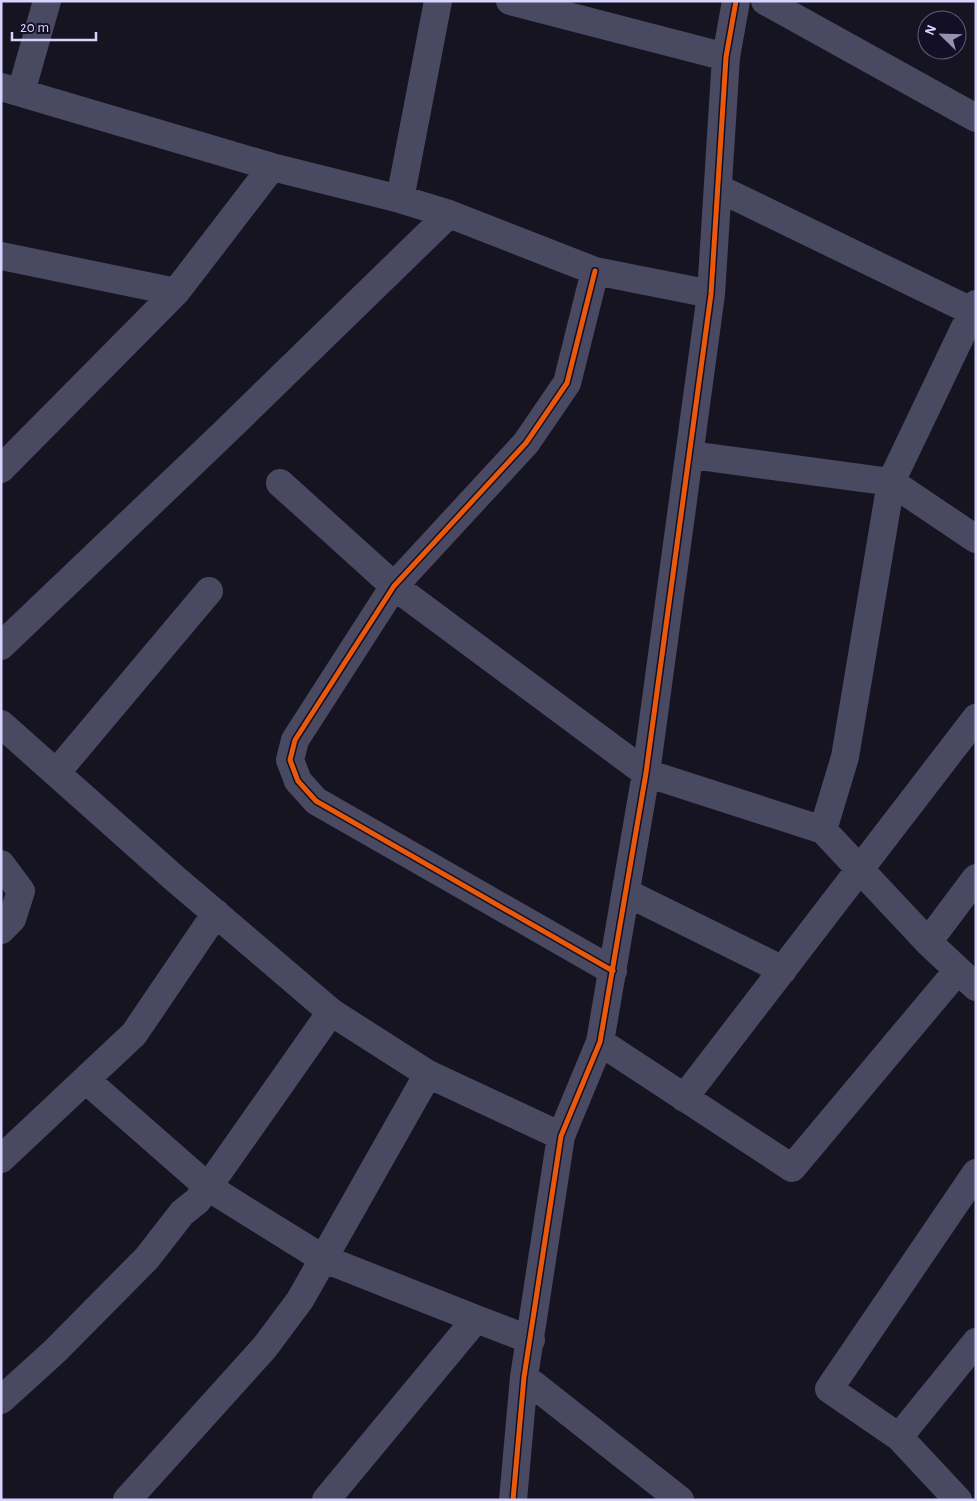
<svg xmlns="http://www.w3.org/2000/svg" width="977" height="1501" viewBox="0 0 977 1501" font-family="'Alegreya Sans',sans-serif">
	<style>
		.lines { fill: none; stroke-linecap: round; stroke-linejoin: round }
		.minor { stroke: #4a4962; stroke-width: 28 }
		.cycleway-casing { stroke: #130f26; stroke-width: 8 }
		.cycleway { stroke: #e8590c; stroke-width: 5 }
	</style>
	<rect width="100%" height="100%" fill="#161421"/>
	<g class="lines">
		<!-- minor -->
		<path class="minor" d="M510,1L726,57
			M765,1L976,118
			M1,87L272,167L400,199L449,214L595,271L711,294
			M21,92L47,1
			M718,188L971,311
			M400,199L438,1
			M1,256L176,292
			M595,271L567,383L526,443L394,586L295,740L290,760L298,781L316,801L613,971
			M691,455L891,482L976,539
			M1,469L176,292L272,167
			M280,483L394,586L646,773L823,830L928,942L976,987
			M1,646L224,433L449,214
			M1,724L173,877L331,1012L428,1074L561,1136
			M56,773L209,591
			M823,830L845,757L891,482L976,304
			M1,864L21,891L12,919L1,930
			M627,893L783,970
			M928,942L976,878
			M331,1012L208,1187L322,1258L476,1319
			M600,1042L792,1168L958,970
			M684,1098L976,718
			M1,1159L134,1034L216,913
			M524,1377L680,1500
			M1,1400L55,1351L147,1258L182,1213L197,1201L208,1187L86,1080
			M899,1437L976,1342
			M127,1500L265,1347L300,1300L428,1074
			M326,1500L476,1319L531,1340
			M513,1500L524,1377L561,1136L600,1042L646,773L711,294L726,57L736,1
			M958,1500L899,1437L829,1389L976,1173"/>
		<defs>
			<path id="cycleway" d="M595,271L567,383L526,443L394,586L295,740L290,760L298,781L316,801L613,971
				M513,1500L524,1377L561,1136L600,1042L646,773L711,294L726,57L736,1"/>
		</defs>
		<!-- cycleway casing -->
		<use href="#cycleway" class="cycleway-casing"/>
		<!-- cycleway -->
		<use href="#cycleway" class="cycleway"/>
	</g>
	<!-- border -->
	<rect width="977" height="1501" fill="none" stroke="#d9d4ff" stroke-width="5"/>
	<!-- north arrow -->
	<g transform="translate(942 35) rotate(293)"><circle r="24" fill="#130f26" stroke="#625e7d"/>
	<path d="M0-4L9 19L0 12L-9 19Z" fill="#9591b1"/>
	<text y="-8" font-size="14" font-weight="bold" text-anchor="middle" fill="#d9d4ff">N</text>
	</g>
	<!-- scale -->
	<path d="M12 32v8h84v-8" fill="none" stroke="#d9d4ff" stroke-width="2.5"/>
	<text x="20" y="32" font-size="15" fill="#d9d4ff" stroke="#130f26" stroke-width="4" paint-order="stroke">20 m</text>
</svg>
